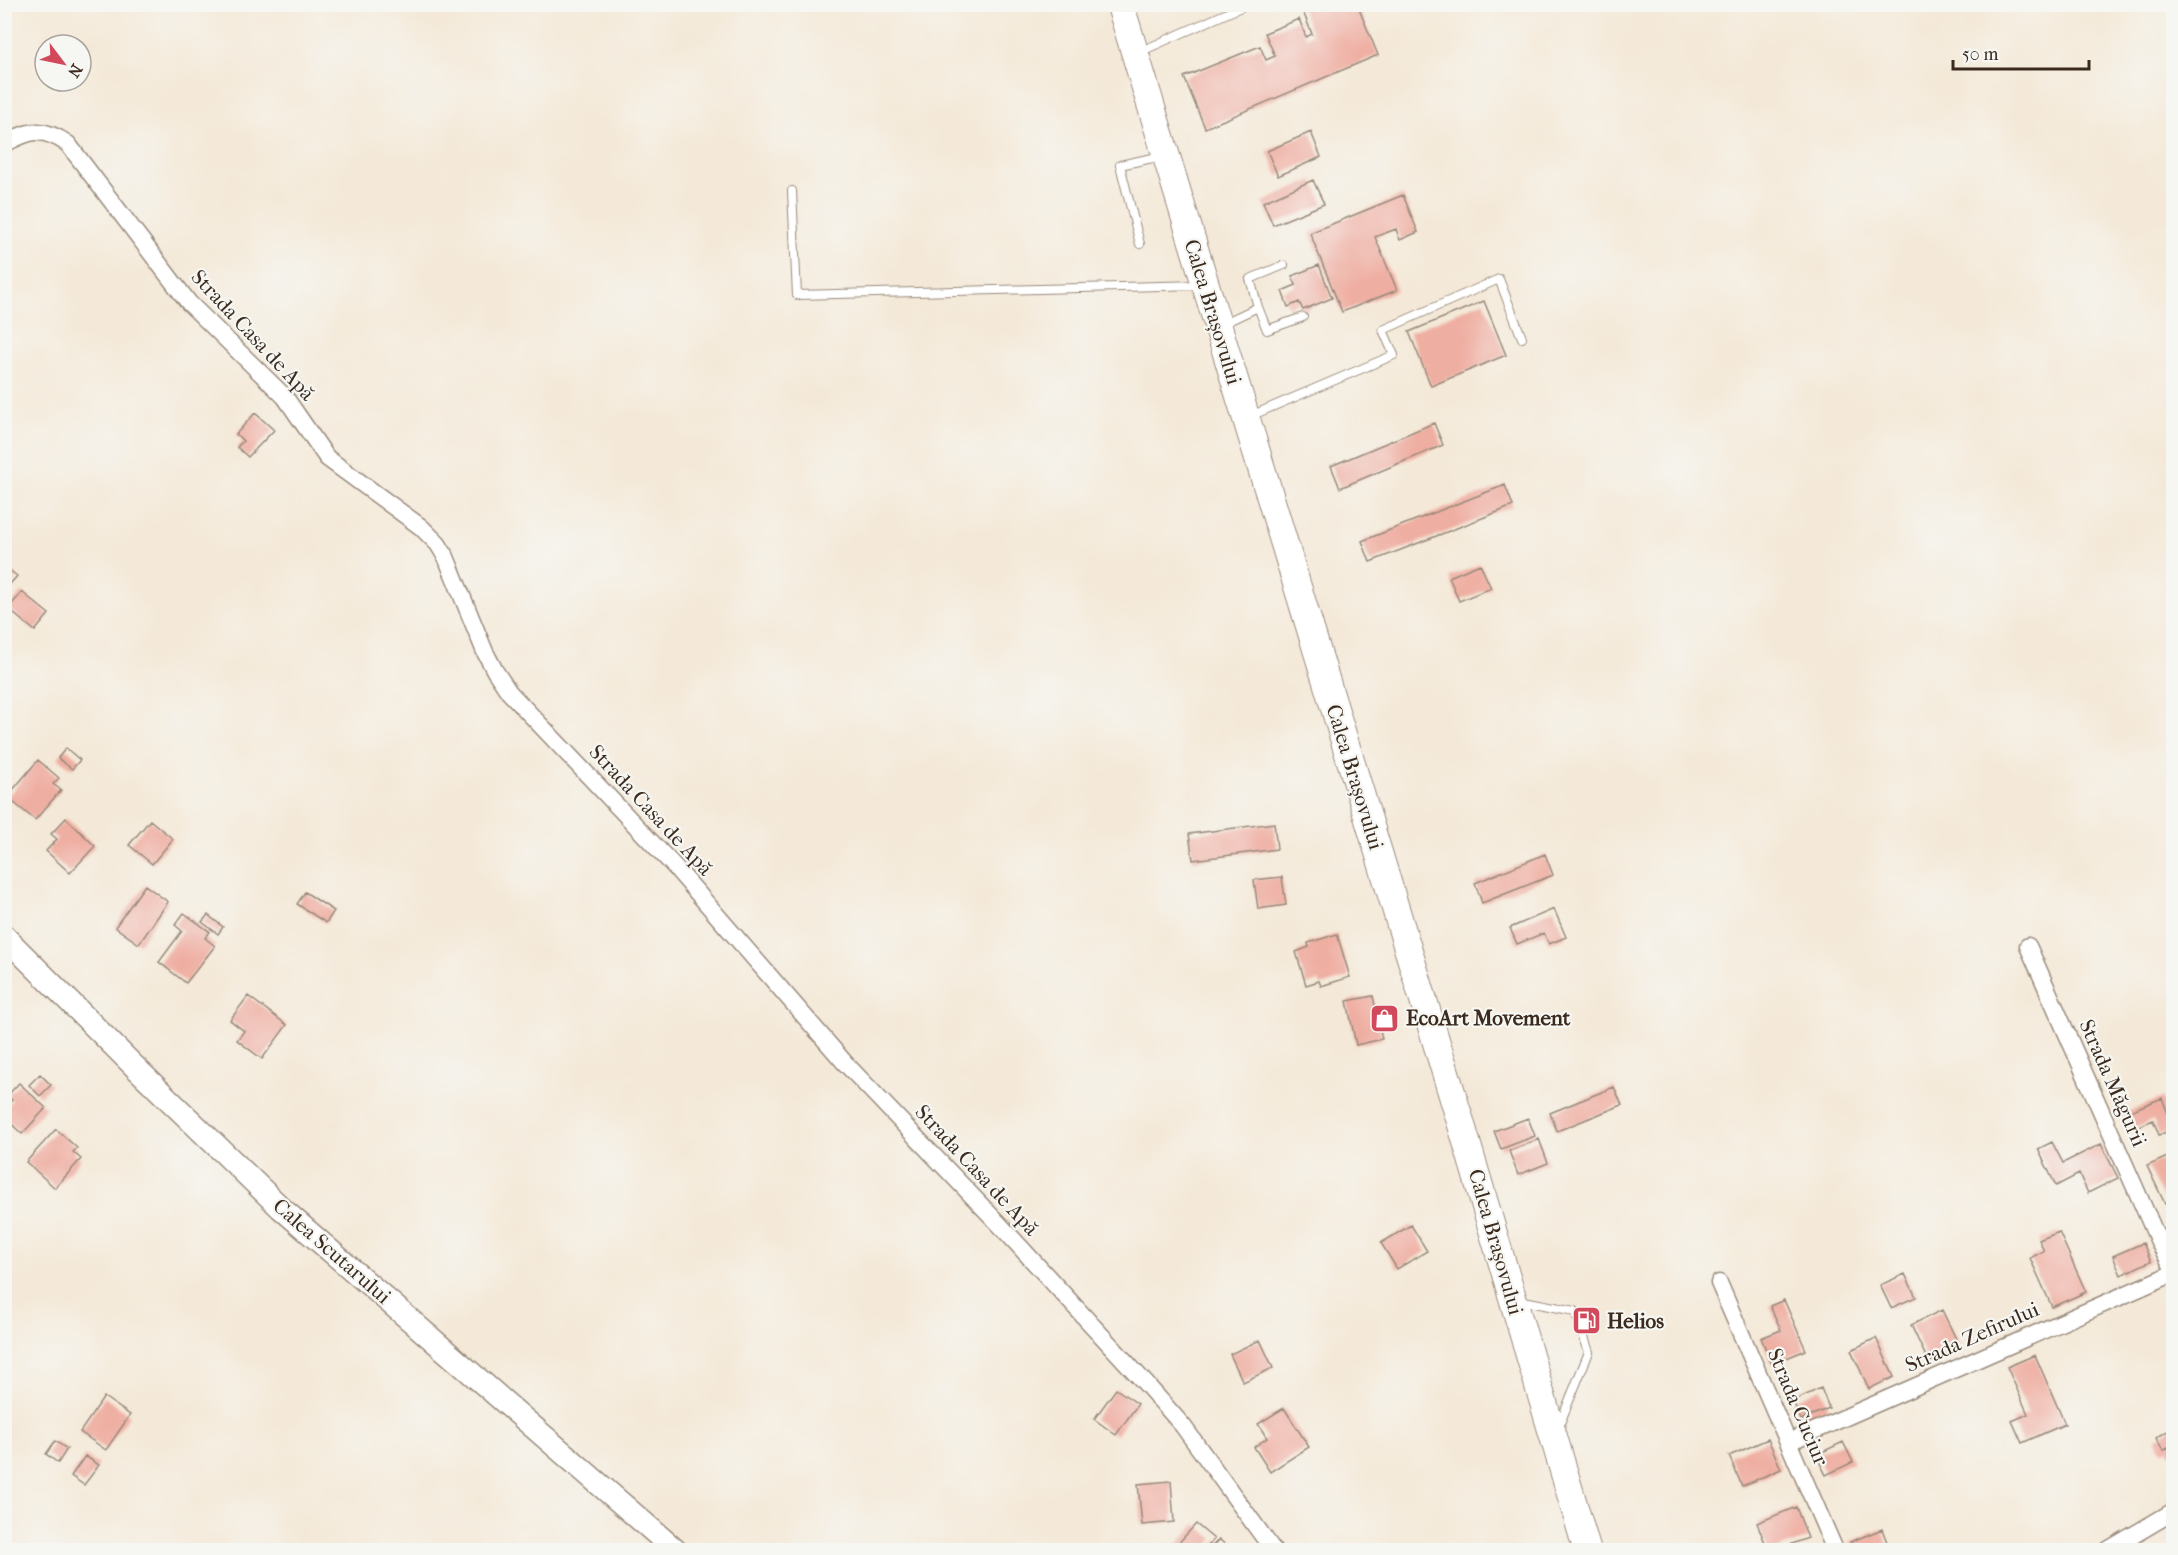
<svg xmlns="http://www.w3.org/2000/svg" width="2178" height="1555" viewBox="0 0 2178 1555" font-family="'IM FELL French Canon',serif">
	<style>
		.building { fill: #efaea2 }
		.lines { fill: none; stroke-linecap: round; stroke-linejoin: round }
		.service-casing { stroke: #988a7b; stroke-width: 10 }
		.minor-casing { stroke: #988a7b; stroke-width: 19 }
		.secondary-casing { stroke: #988a7b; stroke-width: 25 }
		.trunk-casing { stroke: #988a7b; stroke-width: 29 }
		.service { stroke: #fff; stroke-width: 8 }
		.minor { stroke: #fff; stroke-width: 16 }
		.secondary { stroke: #fff; stroke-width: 22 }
		.trunk { stroke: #fff; stroke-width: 27 }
		.labels { text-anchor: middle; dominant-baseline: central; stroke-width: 4.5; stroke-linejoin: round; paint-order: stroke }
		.street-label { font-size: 21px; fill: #3b2a1e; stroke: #f6f6f2 }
		.poi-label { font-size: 21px; font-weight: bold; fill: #3b2a1e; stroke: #f6f6f2; text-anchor: start }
	</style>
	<rect width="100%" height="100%" fill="#f6f6f2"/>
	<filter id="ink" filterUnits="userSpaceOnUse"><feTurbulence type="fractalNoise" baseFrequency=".0167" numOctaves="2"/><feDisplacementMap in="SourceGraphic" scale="12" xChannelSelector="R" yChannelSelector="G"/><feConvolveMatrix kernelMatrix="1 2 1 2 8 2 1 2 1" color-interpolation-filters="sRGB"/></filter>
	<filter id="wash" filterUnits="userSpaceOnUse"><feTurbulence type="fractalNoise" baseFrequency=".008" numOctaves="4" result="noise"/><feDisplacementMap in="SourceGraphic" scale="24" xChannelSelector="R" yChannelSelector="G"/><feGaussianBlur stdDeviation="1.35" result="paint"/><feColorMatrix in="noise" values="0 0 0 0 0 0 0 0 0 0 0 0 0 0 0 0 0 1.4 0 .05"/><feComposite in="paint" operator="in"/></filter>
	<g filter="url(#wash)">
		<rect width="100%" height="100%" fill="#f4e9d8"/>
		<g id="blocks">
			<!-- building -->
			<path class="building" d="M1300,4H1357L1378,55L1205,128L1184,77L1260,46L1266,60L1275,56L1265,33L1299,19L1306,37L1312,34Z
				M1311,132L1321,157L1278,176L1267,151Z
				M1313,180L1324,204L1273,225L1263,202Z
				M1403,195L1418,232L1400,240L1396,229L1375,237L1397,290L1342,312L1310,233Z
				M1319,265L1332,298L1303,310L1299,302L1288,307L1282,291L1296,285L1292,276Z
				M1484,301L1506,355L1431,386L1409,332Z
				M255,413L274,430L248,457L237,447L243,441L236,434Z
				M1434,423L1443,445L1340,488L1331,466Z
				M1505,485L1513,506L1370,562L1362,541Z
				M1480,564L1491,588L1459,601L1449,577Z
				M4,566L17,576L4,591Z
				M22,592L49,614L35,631L8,609Z
				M66,748L80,760L72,769L58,758Z
				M4,756L10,765L4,769Z
				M38,760L59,778L53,784L61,790L35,820L7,797Z
				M66,818L95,846L70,873L46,851L57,839L51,834Z
				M150,820L173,839L152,864L129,845Z
				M1274,823L1277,849L1193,860L1189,834Z
				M1545,854L1553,875L1482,903L1475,883Z
				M1282,877L1286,905L1258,909L1254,880Z
				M145,885L168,902L139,944L115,927Z
				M305,892L334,911L326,923L297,904Z
				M1554,909L1566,937L1549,944L1544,933L1517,944L1510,928Z
				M184,913L210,932L205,938L215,946L186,983L159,962L182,931L175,925Z
				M208,915L223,927L218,934L202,922Z
				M1337,934L1350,977L1321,986L1319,981L1306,985L1296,952L1309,947L1308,943Z
				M248,996L287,1025L262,1059L237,1040L244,1031L230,1020Z
				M1373,996L1382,1039L1356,1045L1347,1001Z
				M40,1074L51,1085L40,1096L29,1085Z
				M19,1083L46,1108L22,1134L4,1117V1108L12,1100L7,1096Z
				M1614,1087L1622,1105L1557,1131L1550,1113Z
				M2162,1098L2174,1129L2159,1135L2153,1120L2130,1130L2123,1114Z
				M1528,1118L1535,1136L1501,1149L1494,1131Z
				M56,1129L77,1148L73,1152L81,1159L55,1188L26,1162Z
				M1539,1139L1548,1163L1518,1175L1509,1151Z
				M2052,1142L2063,1163L2101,1144L2118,1178L2088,1193L2079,1174L2056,1186L2038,1149Z
				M2174,1154V1200L2165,1204L2147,1166Z
				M1411,1225L1427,1251L1397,1269L1381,1243Z
				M2059,1232L2086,1292L2052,1307L2030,1258L2044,1251L2039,1240Z
				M2143,1243L2151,1261L2121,1275L2113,1256Z
				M1905,1274L1916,1297L1891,1308L1880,1285Z
				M1784,1300L1806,1350L1772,1364L1761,1338L1781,1330L1770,1306Z
				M1942,1310L1960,1347L1929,1363L1911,1325Z
				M1876,1338L1894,1377L1869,1389L1851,1350Z
				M1260,1340L1273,1368L1243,1382L1230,1354Z
				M2035,1355L2065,1424L2022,1443L2012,1421L2028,1414L2007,1367Z
				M1821,1388L1829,1408L1801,1420L1793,1401Z
				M1116,1389L1138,1404L1116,1435L1094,1419Z
				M104,1397L130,1415L106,1450L80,1432Z
				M1284,1408L1309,1447L1270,1472L1254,1447L1267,1438L1258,1424Z
				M2174,1427V1458L2168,1448L2163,1451L2156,1438Z
				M1768,1439L1781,1469L1742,1486L1729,1456Z
				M55,1441L67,1449L58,1463L46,1454Z
				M1843,1442L1853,1462L1826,1475L1816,1455Z
				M85,1456L99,1465L84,1485L71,1476Z
				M1171,1481L1174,1522L1142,1525L1138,1484Z
				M1796,1507L1808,1538L1776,1550H1768L1757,1523Z
				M1196,1524L1214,1539L1205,1550H1172Z
				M1882,1529L1890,1550H1853L1850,1542Z
				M1219,1539L1231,1550H1209Z"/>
		</g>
	</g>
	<g filter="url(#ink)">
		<use href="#blocks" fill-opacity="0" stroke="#988a7b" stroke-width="1.5"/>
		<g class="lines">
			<defs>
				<path id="service" d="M1137,53L1241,7
					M792,191L797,295L1202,285
					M1140,244L1120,165L1162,156
					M1258,307L1250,279L1284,265
					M1220,325L1258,307L1267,330L1303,317
					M1248,417L1394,355L1383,330L1499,279L1522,338
					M1519,1300L1575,1311L1589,1352L1558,1428"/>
				<path id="minor" d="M4,144C30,130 42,126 68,144L189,303L285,397L327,458L421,527L438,544L446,557L485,652L495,671L509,692L675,867L845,1063L999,1224L1147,1385L1183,1426L1273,1550
					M2028,946L2160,1244L2174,1270
					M1719,1283L1835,1550
					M1789,1442L2174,1273
					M2108,1550L2174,1511"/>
				<path id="secondary" d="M4,936L132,1064L281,1208L675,1550"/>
				<path id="trunk" d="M1120,4L1460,1120L1587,1550"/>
			</defs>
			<!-- service casing -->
			<use href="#service" class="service-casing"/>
			<!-- minor casing -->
			<use href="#minor" class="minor-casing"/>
			<!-- secondary casing -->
			<use href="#secondary" class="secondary-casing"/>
			<!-- trunk casing -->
			<use href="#trunk" class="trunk-casing"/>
			<!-- service -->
			<use href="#service" class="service"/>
			<!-- minor -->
			<use href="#minor" class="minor"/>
			<!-- secondary -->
			<use href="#secondary" class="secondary"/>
			<!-- trunk -->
			<use href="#trunk" class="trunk"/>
		</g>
	</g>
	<!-- icons -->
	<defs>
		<symbol id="shop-square" viewBox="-11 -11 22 22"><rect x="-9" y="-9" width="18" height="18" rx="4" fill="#d1495b" stroke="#f6f6f2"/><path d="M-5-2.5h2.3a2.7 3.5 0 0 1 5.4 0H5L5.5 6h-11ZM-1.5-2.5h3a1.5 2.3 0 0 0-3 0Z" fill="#fff"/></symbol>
		<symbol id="fuel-square" viewBox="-11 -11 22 22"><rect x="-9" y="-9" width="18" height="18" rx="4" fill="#d1495b" stroke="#f6f6f2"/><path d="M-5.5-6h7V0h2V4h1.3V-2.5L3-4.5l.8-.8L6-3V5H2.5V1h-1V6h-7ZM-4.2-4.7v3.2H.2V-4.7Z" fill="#fff"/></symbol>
	</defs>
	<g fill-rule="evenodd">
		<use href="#shop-square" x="1368" y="1002" width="33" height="33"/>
		<use href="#fuel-square" x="1570" y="1304" width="33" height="33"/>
	</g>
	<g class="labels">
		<!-- street labels -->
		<g class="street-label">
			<text transform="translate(1213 312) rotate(73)">Calea Brașovului</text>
			<text transform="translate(253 335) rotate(47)">Strada Casa de Apă</text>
			<text transform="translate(1355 777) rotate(73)">Calea Brașovului</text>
			<text transform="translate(651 810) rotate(47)">Strada Casa de Apă</text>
			<text transform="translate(2113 1083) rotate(66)">Strada Măgurii</text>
			<text transform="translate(977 1170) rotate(47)">Strada Casa de Apă</text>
			<text transform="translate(1496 1242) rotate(74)">Calea Brașovului</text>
			<text transform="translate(332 1251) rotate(41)">Calea Scutarului</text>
			<text transform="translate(1972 1337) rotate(-24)">Strada Zefirului</text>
			<text transform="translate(1798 1407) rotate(67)">Strada Cuciur</text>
		</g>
		<!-- poi labels -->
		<g class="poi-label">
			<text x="1406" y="1018">EcoArt Movement</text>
			<text x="1607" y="1321">Helios</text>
		</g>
	</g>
	<!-- margin -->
	<rect width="2178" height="1555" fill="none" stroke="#f6f6f2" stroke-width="24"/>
	<!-- north arrow -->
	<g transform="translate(63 63) rotate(122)"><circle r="28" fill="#f6f6f2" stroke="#aba49d" stroke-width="1.5"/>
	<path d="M0-4.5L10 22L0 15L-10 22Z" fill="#d1495b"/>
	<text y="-9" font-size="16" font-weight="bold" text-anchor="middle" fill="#3b2a1e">N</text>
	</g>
	<!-- scale -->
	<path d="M1953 60v9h136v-9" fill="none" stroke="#3b2a1e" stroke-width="3"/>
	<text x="1962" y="60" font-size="18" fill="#3b2a1e" stroke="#f6f6f2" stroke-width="4.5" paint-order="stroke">50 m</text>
</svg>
